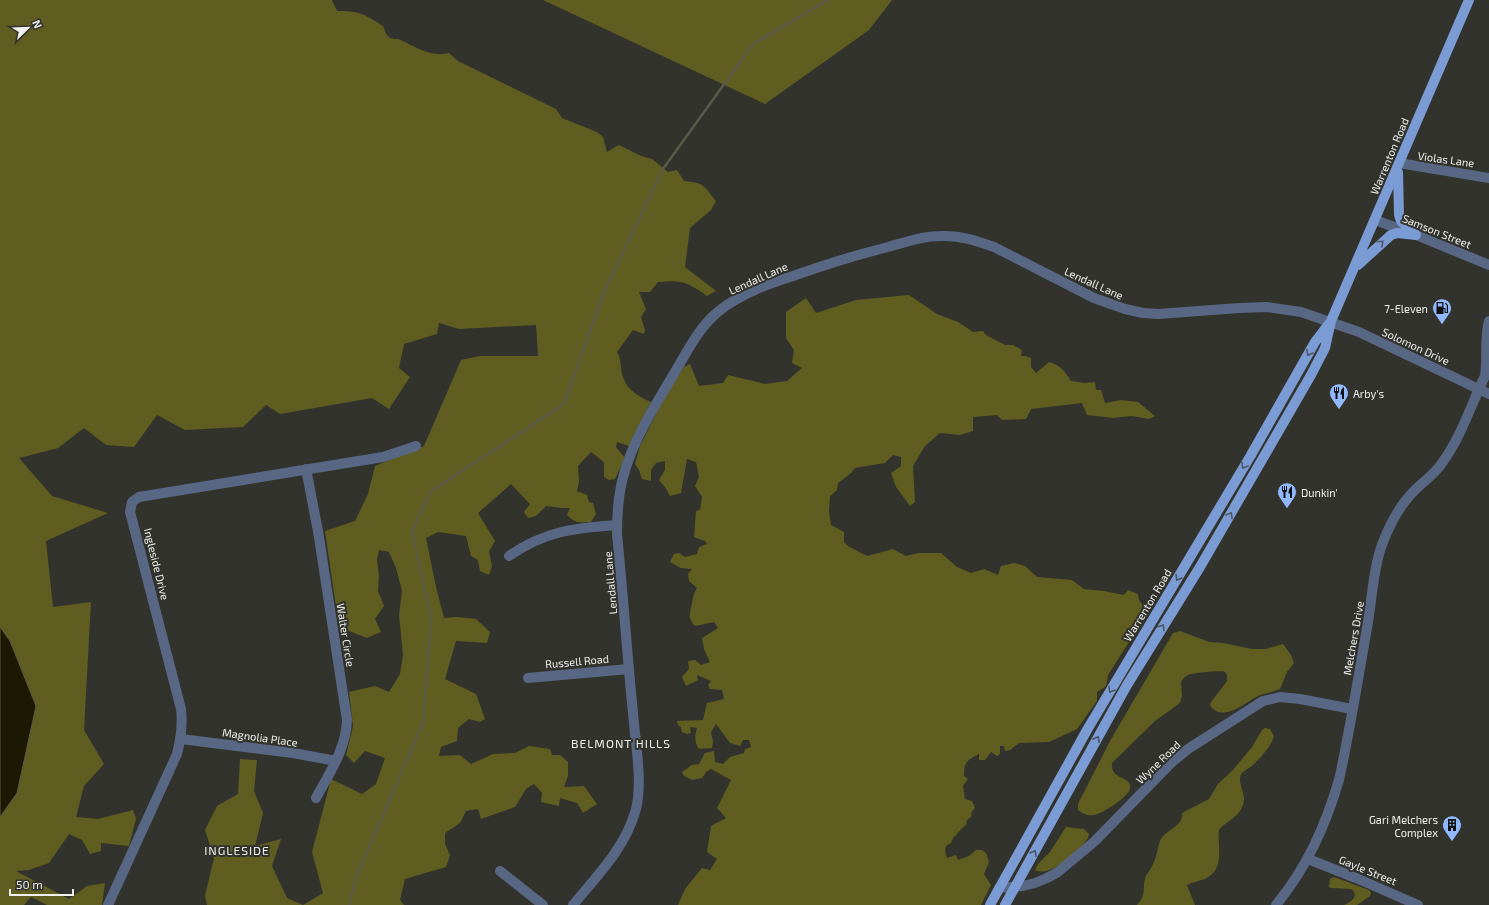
<svg xmlns="http://www.w3.org/2000/svg" width="1489" height="905" viewBox="0 0 1489 905" font-family="'Exo 2',sans-serif">
	<style>
		.green { fill: #605d20 }
		.water { fill: #1b1901; stroke: #5b5a48 }
		.lines { fill: none; stroke-linecap: round; stroke-linejoin: round }
		.stream { stroke: #5b5a48; stroke-width: 2.5 }
		.minor { stroke: #586884; stroke-width: 10 }
		.major { stroke: #7a9bd4; stroke-width: 10 }
		.oneway { stroke: #4c5768 }
		.labels { text-anchor: middle; dominant-baseline: central; stroke-width: 4; stroke-linejoin: round; paint-order: stroke }
		.street-label { font-size: 11px; fill: #f0f0ec; stroke: #33332e }
		.poi-label { font-size: 11px; fill: #f0f0ec; stroke: #33332e; text-anchor: end }
		.neighbourhood-label { font-size: 12px; letter-spacing: 1px; fill: #f0f0ec; stroke: #33332e }
	</style>
	<rect width="100%" height="100%" fill="#33332e"/>
	<!-- green -->
	<path class="green" d="M0,0H332L337,11C359,10 366,15 383,26C385,30 385,34 389,37C393,40 397,38 401,40C417,48 430,57 449,53L458,61L556,109L562,118L597,132L603,137L607,152L619,145L641,156L652,159L668,172L677,170L684,181C705,183 704,186 716,201L711,210L690,228L685,267L716,291L707,296C687,282 683,280 658,282L650,292H639L646,309L641,317L645,330L644,334L633,330L617,352C622,360 620,368 623,377C627,390 639,397 651,402L629,446L617,442L616,447L625,458L615,479L609,480L604,477V462L591,452L578,466L579,482L577,491L587,495L589,502L593,503L596,514L591,522C581,523 574,523 567,515L570,508H562L546,506L536,516L528,518L524,512L530,504L511,484L478,513L495,541L489,551L492,566L489,575L480,571L478,560L471,556L466,536L438,532L426,538L436,587L444,618L458,617L476,619L490,632L487,643L456,641L445,679L476,694L485,719L480,722L469,719L458,728L457,741L441,747L439,756L460,755L471,764L493,754L515,753L529,746L550,749L552,755H560L568,762V776L564,787L584,786L597,804L583,813L577,803L560,798L559,806L541,802L542,793L534,784L526,789L515,807L481,819L478,809L466,811L460,823L445,833V844L450,855L446,867L405,879L400,900L404,905H303L323,893L312,852L331,779L362,794L376,784L385,758L365,751L354,763L346,755L353,726L349,692L375,686L389,692L400,674L403,655L399,615L402,591L396,568L389,552L379,550L377,560L379,576L378,591L384,606L375,619L381,632L367,638L339,627L325,531L355,521L368,494L375,466L424,446L461,360L480,356H538L536,325L459,329L439,323L437,334L404,344L399,368L410,377L389,409L372,398L280,414L266,405L243,427L185,430L157,415L134,447L106,445L84,428L58,448L19,458L52,496L108,513L46,541L53,607L91,602L84,730L104,764L84,786L76,817L98,819L133,810L136,819L129,846L101,843V851L90,854L82,840L69,834L49,863L29,870L16,871L69,899L87,886L105,883L102,905H47L31,897L24,905H0V817L17,793L36,706L10,641L0,627Z
		M543,0H892L869,30L765,104Z
		M909,295L937,314L958,322L973,332L983,331L986,335L1005,345H1013L1022,350L1021,356H1025L1031,358V367L1036,373L1049,362C1060,365 1065,371 1071,381L1084,383L1095,382L1096,390H1101L1105,403L1121,400L1138,402L1155,416L1149,419L1132,416L1113,418L1087,415L1082,403L1031,409L1026,419L1002,420L997,415L973,417V431L960,435L940,433L925,446L913,466L915,502L910,506L896,487L891,473L901,466V457L893,455L885,463L855,468L851,473L838,483L837,490L830,496L829,511L831,525L844,532V542L848,546L867,556L893,549L906,556L919,553H941L957,567L971,573L984,569L998,575L1001,566L1014,563L1025,566L1037,577L1072,580L1084,589L1104,591L1124,595L1128,590L1138,594L1139,600L1148,612L1108,675L1106,686L1097,692V701L1077,729L1049,742L1019,743L1010,750L1005,751L1004,746H1000V754L997,756L991,752L985,760H979V754C967,760 964,762 964,776L968,779L963,786L965,799L972,801L975,808L972,811L971,817L967,820L966,825C960,829 958,834 953,838L951,843L946,846L945,851L947,858L956,855L958,860L969,856L976,850H982L986,853L989,862L984,874L991,885L981,905H678L685,889L702,868L710,870L717,859L707,852L711,826L726,818L717,808L731,780L711,769L706,772L702,778L692,780L684,776L682,772L692,765L699,764L705,753L714,751L715,762L723,764L730,757L744,753L745,749L751,747L749,740H743L740,746L730,743L716,724L711,732L713,742L712,748L699,749C694,742 695,735 697,728L690,727L691,733L687,734L682,732L681,727L678,725L677,721L703,720L707,703L724,699L722,690L710,689L708,685L711,681L697,675L698,680L686,686L682,677L689,669L688,661L695,660L701,665L710,662L704,649L702,638L718,628L714,622L695,626C687,617 690,614 692,603C693,597 694,593 697,588L689,581L688,574L692,569L681,568L670,562L674,554L679,553L685,557L697,554L699,547L707,544L705,541L694,537L696,511L700,510L702,497L695,486L699,477L696,462L687,459L681,493L670,496L665,487L659,480L665,470V461L656,463L651,470V481L642,479L639,470L635,464L640,446L668,390L684,367L690,364L699,386L723,383L728,375L765,384L787,381L802,368L792,363L794,350L786,338V312L806,298L816,313L856,300Z
		M1180,631L1209,642L1223,643L1252,649H1266L1283,644L1291,655L1294,663L1287,672L1280,689C1273,692 1265,693 1258,696C1246,702 1222,724 1210,705L1211,702L1227,681C1227,678 1228,675 1225,672C1221,670 1192,673 1188,675C1184,677 1183,679 1181,682L1182,696L1180,703L1155,721L1112,763C1110,781 1132,775 1130,788C1130,796 1101,815 1093,815C1088,816 1083,814 1078,810V804L1110,741L1173,633Z
		M1265,728L1270,729L1274,736C1271,747 1260,758 1252,766C1249,768 1245,770 1242,773C1236,780 1245,792 1244,800C1241,818 1228,819 1219,830C1217,847 1226,869 1205,879C1199,881 1193,882 1187,885L1195,905H1137C1147,893 1142,891 1145,879C1146,874 1149,872 1151,868C1153,864 1155,860 1156,856C1158,851 1158,846 1160,841C1165,829 1184,827 1182,813L1209,799L1218,784L1232,771L1252,747L1262,730Z
		M240,759L257,760L254,791L263,813L255,846L281,839L272,866L287,898L303,905H207L205,896L214,858L205,830L217,806L238,794Z
		M1066,827L1084,829L1089,834L1088,838C1080,850 1051,878 1035,870L1038,864L1050,852Z
		M1334,877L1369,890L1371,893L1370,896L1357,905H1344C1351,902 1360,896 1351,889L1331,888L1329,887L1330,879Z"/>
	<!-- water -->
	<path class="water" d="M0,627L10,641L36,706L17,793L0,817Z"/>
	<g class="lines">
		<!-- stream -->
		<path class="stream" d="M349,905L356,877L423,723L431,618L412,532L430,492L564,404L604,292L663,169L753,44L828,0"/>
		<!-- minor -->
		<path class="minor" d="M1399,163L1489,178
			M1375,220L1416,235L1489,265
			M306,469L318,531L347,720C346,749 329,774 316,798
			M509,556C545,531 574,528 617,525
			M528,678L629,669
			M181,739L293,753L336,761
			M1308,859L1356,878L1418,905
			M500,871L543,905
			M999,888L1023,886L1035,883L1047,878L1058,872L1095,841L1172,762L1188,749L1263,701L1280,697L1300,699L1352,709
			M108,905L177,754C181,738 183,725 181,709L130,512L132,502L139,497L383,457L416,446
			M573,905C597,876 626,847 636,809C643,782 635,741 633,713C627,653 623,594 617,534C617,514 618,494 624,474C634,438 656,404 675,372C688,350 699,327 719,311C740,294 768,284 793,276C824,265 856,255 888,247C906,242 923,236 941,236C960,235 977,241 994,247L1094,298L1125,309L1143,313L1158,314L1239,308L1267,307L1301,312L1359,332L1489,394
			M1276,905C1307,867 1325,827 1339,780C1350,730 1358,679 1367,628C1372,601 1373,568 1383,542C1390,524 1400,505 1414,491C1424,481 1435,474 1442,463C1461,437 1471,405 1485,376C1488,358 1484,339 1489,321"/>
		<!-- major -->
		<path class="major" d="M1398,172L1399,215L1401,221L1416,235
			M1358,265L1391,235L1397,233L1416,235
			M990,905L1087,730L1251,455L1315,342L1328,325
			M1005,905L1127,685L1200,567L1311,375L1325,348L1331,321L1469,0"/>
	</g>
	<!-- one-way arrows -->
	<defs><path id="oneway-chevron" d="M-2-3.5L2.5 0L-2 3.5" fill="none" stroke-width="1.6" stroke-linecap="round" stroke-linejoin="round"/></defs>
	<g class="oneway">
		<use href="#oneway-chevron" transform="translate(1381 243) rotate(-43)"/>
		<use href="#oneway-chevron" transform="translate(1309 353) rotate(119)"/>
		<use href="#oneway-chevron" transform="translate(1244 466) rotate(121)"/>
		<use href="#oneway-chevron" transform="translate(1230 515) rotate(-60)"/>
		<use href="#oneway-chevron" transform="translate(1178 578) rotate(121)"/>
		<use href="#oneway-chevron" transform="translate(1162 627) rotate(-58)"/>
		<use href="#oneway-chevron" transform="translate(1111 690) rotate(121)"/>
		<use href="#oneway-chevron" transform="translate(1097 739) rotate(-61)"/>
		<use href="#oneway-chevron" transform="translate(1034 853) rotate(-61)"/>
	</g>
	<!-- icons -->
	<defs>
		<symbol id="fuel-pin" viewBox="-11 -11 22 30"><path d="M0 17L-7.5 6A9.5 9.5 0 1 1 7.5 6Z" fill="#90b8fd" stroke="#33332e"/><path d="M-5.5-6h7V0h2V4h1.3V-2.5L3-4.5l.8-.8L6-3V5H2.5V1h-1V6h-7ZM-4.2-4.7v3.2H.2V-4.7Z" fill="#111"/></symbol>
		<symbol id="restaurant-pin" viewBox="-11 -11 22 30"><path d="M0 17L-7.5 6A9.5 9.5 0 1 1 7.5 6Z" fill="#90b8fd" stroke="#33332e"/><path d="M-5-6h1v4h1v-4h1v4h1v-4h1v5L-1.5 .5V6h-2V.5L-5-1ZM5-6V6H3V1.5H1.5Q1.5-4 5-6Z" fill="#111"/></symbol>
		<symbol id="building-pin" viewBox="-11 -11 22 30"><path d="M0 17L-7.5 6A9.5 9.5 0 1 1 7.5 6Z" fill="#90b8fd" stroke="#33332e"/><path d="M-4-6H4V6H1V3H-1V6H-4ZM-2.5-4.3h1.7v1.8h-1.7ZM.8-4.3h1.7v1.8H.8ZM-2.5-1h1.7V.8h-1.7ZM.8-1h1.7V.8H.8Z" fill="#111"/></symbol>
	</defs>
	<g fill-rule="evenodd">
		<use href="#fuel-pin" x="1431" y="297" width="22" height="30"/>
		<use href="#restaurant-pin" x="1328" y="382" width="22" height="30"/>
		<use href="#restaurant-pin" x="1276" y="481" width="22" height="30"/>
		<use href="#building-pin" x="1441" y="814" width="22" height="30"/>
	</g>
	<g class="labels">
		<!-- street labels -->
		<g class="street-label">
			<text transform="translate(1389 156) rotate(-67)">Warrenton Road</text>
			<text transform="translate(1446 159) rotate(8)">Violas Lane</text>
			<text transform="translate(1437 231) rotate(22)">Samson Street</text>
			<text transform="translate(758 278) rotate(-24)">Lendall Lane</text>
			<text transform="translate(1094 283) rotate(24)">Lendall Lane</text>
			<text transform="translate(1416 346) rotate(25)">Solomon Drive</text>
			<text transform="translate(157 564) rotate(76)">Ingleside Drive</text>
			<text transform="translate(610 583) rotate(-95)">Lendall Lane</text>
			<text transform="translate(1147 605) rotate(-59)">Warrenton Road</text>
			<text transform="translate(346 635) rotate(81)">Walter Circle</text>
			<text transform="translate(1353 638) rotate(-80)">Melchers Drive</text>
			<text transform="translate(577 661) rotate(-5)">Russell Road</text>
			<text transform="translate(260 737) rotate(8)">Magnolia Place</text>
			<text transform="translate(1158 762) rotate(-44)">Wyne Road</text>
			<text transform="translate(1368 870) rotate(22)">Gayle Street</text>
		</g>
		<!-- poi labels -->
		<g class="poi-label">
			<text x="1428" y="308">7-Eleven</text>
			<text x="1353" y="393" text-anchor="start">Arby's</text>
			<text x="1301" y="492" text-anchor="start">Dunkin'</text>
			<text x="1438" y="819">Gari Melchers<tspan x="1438" dy="13">Complex</tspan></text>
		</g>
		<!-- neighbourhood labels -->
		<g class="neighbourhood-label">
			<text x="621" y="743">BELMONT HILLS</text>
			<text x="237" y="850">INGLESIDE</text>
		</g>
	</g>
	<!-- north arrow -->
	<g transform="translate(28 28) rotate(67)" stroke="#33332e" stroke-width="3" paint-order="stroke">
	<path d="M0-3L7 15L0 10L-7 15Z" fill="#f0f0ec"/>
	<text y="-6" font-size="11" font-weight="bold" text-anchor="middle" fill="#f0f0ec">N</text>
	</g>
	<!-- scale -->
	<path d="M10 889v6h63v-6" fill="none" stroke="#f0f0ec" stroke-width="2"/>
	<text x="16" y="889" font-size="12" fill="#f0f0ec" stroke="#33332e" stroke-width="3" paint-order="stroke">50 m</text>
</svg>
